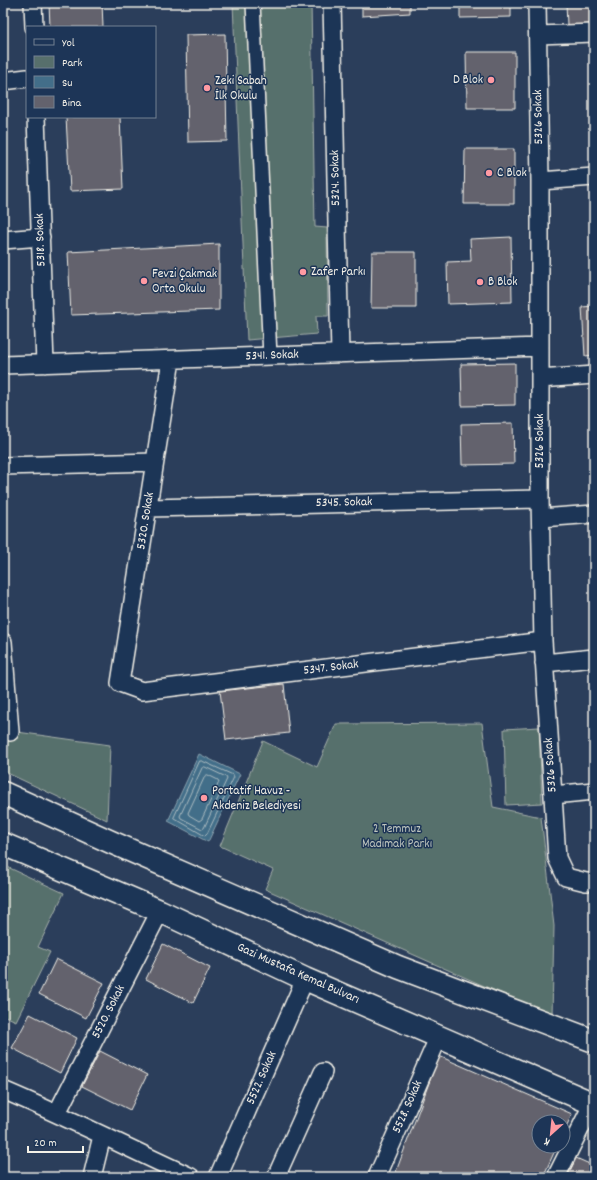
<svg xmlns="http://www.w3.org/2000/svg" width="597" height="1180" viewBox="0 0 597 1180" font-family="Dekko,sans-serif">
	<style>
		.green { fill: #576f6c; stroke: #a6b0aa }
		.water { fill: #436e89; stroke: #8aa2af }
		.lines { fill: none; stroke-linecap: round; stroke-linejoin: round }
		.shore { stroke: #adbdc2; stroke-width: 1 }
		.building { fill: #63626d; stroke: #f4f1e8 }
		.pedestrian-casing { stroke: #f4f1e8; stroke-width: 16 }
		.minor-casing { stroke: #f4f1e8; stroke-width: 20 }
		.trunk-casing { stroke: #f4f1e8; stroke-width: 25 }
		.pedestrian { stroke: #1d3557; stroke-width: 13 }
		.minor { stroke: #1d3557; stroke-width: 17 }
		.trunk { stroke: #1d3557; stroke-width: 22 }
		.poi-dot { fill: #ff9aa2; stroke: #1d3557; stroke-width: 1.5 }
		.labels { text-anchor: middle; dominant-baseline: central; stroke-width: 3; stroke-linejoin: round; paint-order: stroke }
		.poi-label { font-size: 13px; fill: #f4f1e8; stroke: #1d3557; text-anchor: start }
		.street-label { font-size: 13px; fill: #f4f1e8; stroke: #1d3557 }
		.park-label { font-size: 13px; fill: #bdc4bd; stroke: #1d3557 }
	</style>
	<rect width="100%" height="100%" fill="#2b3e5b"/>
	<filter id="ink" filterUnits="userSpaceOnUse"><feTurbulence type="fractalNoise" baseFrequency=".025" numOctaves="2"/><feDisplacementMap in="SourceGraphic" scale="8" xChannelSelector="R" yChannelSelector="G"/><feConvolveMatrix kernelMatrix="1 2 1 2 8 2 1 2 1" color-interpolation-filters="sRGB"/></filter>
	<g filter="url(#ink)">
		<!-- green -->
		<path class="green" d="M233,3H311L315,227L327,228L328,316H316L317,334L247,340Z
			M482,723L493,807L541,817L554,926L552,1016L265,889L273,870L220,846L263,741L317,767L336,724Z
			M539,727L542,803L506,805L504,729Z
			M3,730L110,745L107,820L3,771Z
			M3,865L64,893L38,947L50,952L16,1021L5,1016L3,1020Z"/>
		<!-- water -->
		<path class="water" d="M199,754L240,774L208,842L168,821Z"/>
		<g class="lines">
			<!-- shore -->
			<path class="shore" d="M200,761H202L233,775L234,777L207,834L205,836L174,818Z
				M205,767L226,777L227,779L204,828L202,829L181,818L180,816L202,768Z
				M208,775L218,780L219,782L202,819L199,821L189,815L188,813L205,776Z"/>
		</g>
		<!-- building -->
		<path class="building" d="M49,3H102L103,27H50Z
			M362,3H410V13L362,16Z
			M460,3H511V17L460,18Z
			M566,3H594V24L567,25Z
			M225,34L227,141L188,142L186,35Z
			M466,52H515V108H467Z
			M66,117H120L123,189L70,191Z
			M465,149H514V204H464Z
			M511,237L512,302L448,304L447,262L471,261L470,239Z
			M219,244V310L71,315L68,252Z
			M372,252H416V308H371Z
			M594,306V355L585,356L582,307Z
			M515,363V405L462,406L461,364Z
			M513,423L514,464L462,465L461,424Z
			M284,684L289,733L226,740L220,691Z
			M163,944L210,968L193,1003L146,979Z
			M56,959L104,983L86,1018L39,994Z
			M30,1014L77,1038L60,1073L12,1048Z
			M100,1051L147,1075L130,1110L82,1086Z
			M439,1056L572,1114L563,1134V1122H539V1146H557L543,1177H394Z
			M576,1158L594,1166V1177H567Z"/>
		<g class="lines">
			<defs>
				<path id="pedestrian" d="M253,3L270,356"/>
				<path id="minor" d="M33,3L34,27
					M332,3L340,354
					M537,3L540,181V499L543,641L557,858L566,877L586,882H594
					M538,35L594,33
					M3,81L27,78
					M36,117L45,364
					M540,181L594,177
					M3,240L41,237
					M171,360L120,683L142,691L543,641
					M3,365L540,347
					M540,379L594,375
					M3,466L155,462
					M148,508L540,499
					M541,518L594,514
					M3,642L10,732
					M544,663L594,658
					M553,795L594,791
					M3,1090C67,1117 128,1148 191,1177
					M57,1113L160,911
					M92,1177L102,1136
					M218,1177L305,979
					M276,1177L323,1072
					M377,1177L439,1036
					M556,1177L593,1103"/>
				<path id="trunk" d="M3,793L111,842L398,967L594,1041
					M3,844L160,911L305,979L594,1104"/>
			</defs>
			<!-- pedestrian casing -->
			<use href="#pedestrian" class="pedestrian-casing"/>
			<!-- minor casing -->
			<use href="#minor" class="minor-casing"/>
			<!-- trunk casing -->
			<use href="#trunk" class="trunk-casing"/>
			<!-- pedestrian -->
			<use href="#pedestrian" class="pedestrian"/>
			<!-- minor -->
			<use href="#minor" class="minor"/>
			<!-- trunk -->
			<use href="#trunk" class="trunk"/>
		</g>
	</g>
	<!-- markers -->
	<g class="poi-dot">
		<circle cx="491" cy="80" r="4"/>
		<circle cx="207" cy="88" r="4"/>
		<circle cx="489" cy="173" r="4"/>
		<circle cx="303" cy="272" r="4"/>
		<circle cx="144" cy="281" r="4"/>
		<circle cx="480" cy="282" r="4"/>
		<circle cx="204" cy="798" r="4"/>
	</g>
	<g class="labels">
		<!-- poi labels -->
		<g class="poi-label">
			<text x="483" y="80" text-anchor="end">D Blok</text>
			<text x="215" y="81">Zeki Sabah<tspan x="215" dy="15">İlk Okulu</tspan></text>
			<text x="497" y="173">C Blok</text>
			<text x="311" y="272">Zafer Parkı</text>
			<text x="152" y="274">Fevzi Çakmak<tspan x="152" dy="15">Orta Okulu</tspan></text>
			<text x="488" y="282">B Blok</text>
			<text x="212" y="791">Portatif Havuz -<tspan x="212" dy="15">Akdeniz Belediyesi</tspan></text>
		</g>
		<!-- street labels -->
		<g class="street-label">
			<text transform="translate(539 117) rotate(-91)">5326 Sokak</text>
			<text transform="translate(336 178) rotate(-91)">5324. Sokak</text>
			<text transform="translate(41 240) rotate(-92)">5318. Sokak</text>
			<text transform="translate(272 356) rotate(-2)">5341. Sokak</text>
			<text transform="translate(540 441) rotate(-90)">5326 Sokak</text>
			<text transform="translate(344 503) rotate(-1)">5345. Sokak</text>
			<text transform="translate(146 521) rotate(-81)">5320. Sokak</text>
			<text transform="translate(331 668) rotate(-7)">5347. Sokak</text>
			<text transform="translate(551 765) rotate(-94)">5326 Sokak</text>
			<text transform="translate(298 974) rotate(24)">Gazi Mustafa Kemal Bulvarı</text>
			<text transform="translate(109 1012) rotate(-63)">5520. Sokak</text>
			<text transform="translate(262 1078) rotate(-66)">5522. Sokak</text>
			<text transform="translate(408 1107) rotate(-66)">5528. Sokak</text>
		</g>
		<!-- park labels -->
		<g class="park-label">
			<text x="397" y="829">2 Temmuz<tspan x="397" dy="15">Madımak Parkı</tspan></text>
		</g>
	</g>
	<!-- margin -->
	<rect width="597" height="1180" fill="none" stroke="#1d3557" stroke-width="16"/>
	<rect x="8" y="8" width="581" height="1164" fill="none" stroke="#f4f1e8" stroke-width="1.5" filter="url(#ink)"/>
	<!-- legend -->
	<rect x="26" y="26" width="130" height="92" fill="#1d3557" stroke="#738091"/>
	<rect x="34" y="39" width="20" height="6" fill="#1d3557" stroke="#738091"/>
	<text x="62" y="46" font-size="12" fill="#f4f1e8">Yol</text>
	<rect x="34" y="56" width="20" height="12" fill="#576f6c" stroke="#738091"/>
	<text x="62" y="66" font-size="12" fill="#f4f1e8">Park</text>
	<rect x="34" y="76" width="20" height="12" fill="#436e89" stroke="#738091"/>
	<text x="62" y="86" font-size="12" fill="#f4f1e8">Su</text>
	<rect x="34" y="96" width="20" height="12" fill="#63626d" stroke="#738091"/>
	<text x="62" y="106" font-size="12" fill="#f4f1e8">Bina</text>
	<!-- north arrow -->
	<g transform="translate(551 1134) rotate(207)"><circle r="19" fill="#1d3557" stroke="#738091"/>
	<path d="M0-3L7 15L0 10L-7 15Z" fill="#ff9aa2"/>
	<text y="-6" font-size="11" font-weight="bold" text-anchor="middle" fill="#f4f1e8">K</text>
	</g>
	<!-- scale -->
	<path d="M28 1146v6h55v-6" fill="none" stroke="#f4f1e8" stroke-width="2"/>
	<text x="34" y="1146" font-size="12" fill="#f4f1e8" stroke="#1d3557" stroke-width="3" paint-order="stroke">20 m</text>
</svg>
